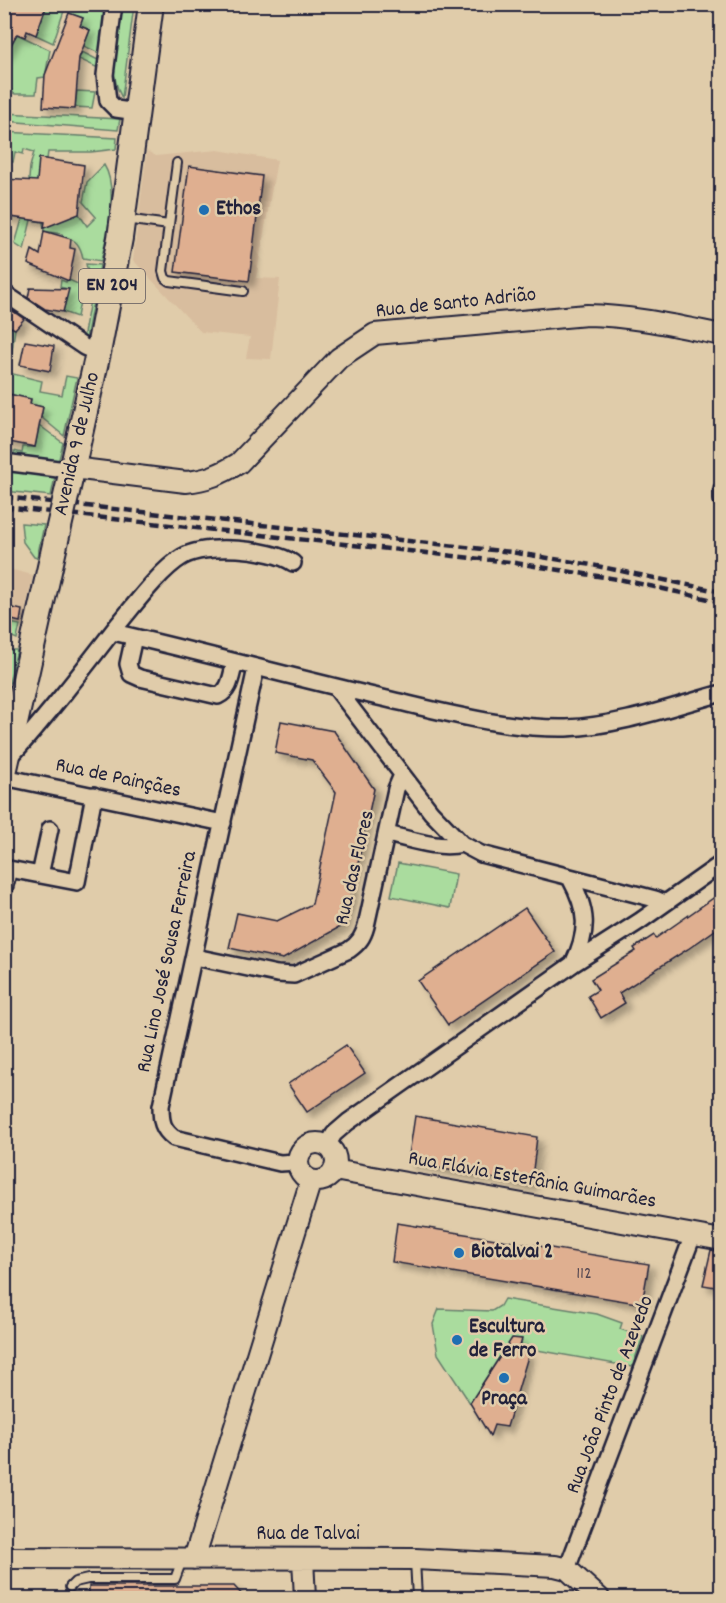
<svg xmlns="http://www.w3.org/2000/svg" width="726" height="1603" viewBox="0 0 726 1603" font-family="Dekko,sans-serif">
	<style>
		.built { fill: #d8bd9e }
		.green { fill: #aadc9e; stroke: #667f6c; stroke-width: 1.5 }
		.building { fill: #dfaf90; stroke: #22223b; stroke-width: 1.5; filter: url(#shadow) }
		.lines { fill: none; stroke-linecap: round; stroke-linejoin: round }
		.service-casing { stroke: #22223b; stroke-width: 12 }
		.minor-casing { stroke: #22223b; stroke-width: 20 }
		.tertiary-casing { stroke: #22223b; stroke-width: 24 }
		.primary-casing { stroke: #22223b; stroke-width: 28 }
		.service { stroke: #e0ccaa; stroke-width: 8 }
		.minor { stroke: #e0ccaa; stroke-width: 15 }
		.tertiary { stroke: #e0ccaa; stroke-width: 20 }
		.primary { stroke: #e0ccaa; stroke-width: 24 }
		.rail { stroke: #22223b; stroke-width: 4.5; stroke-dasharray: 9 4.5; stroke-linecap: butt }
		.primary-bridge-casing { stroke: #22223b; stroke-width: 28; stroke-linecap: butt }
		.primary-bridge { stroke: #e0ccaa; stroke-width: 24 }
		.poi-dot { fill: #1f6fb2; stroke: #e0ccaa; stroke-width: 2 }
		.labels { text-anchor: middle; dominant-baseline: central; stroke-width: 5; stroke-linejoin: round; paint-order: stroke }
		.number-label { font-size: 18px; fill: #514550 }
		.shield { fill: #e0ccaa; stroke: #5b555c; stroke-width: 1.5 }
		.shield-label { font-size: 20px; font-weight: bold; fill: #22223b }
		.poi-label { font-size: 21px; font-weight: bold; fill: #22223b; stroke: #e0ccaa; text-anchor: start }
		.street-label { font-size: 21px; fill: #22223b; stroke: #e0ccaa }
	</style>
	<defs>
		<filter id="shadow"><feDropShadow dx="5.5" dy="5.5" stdDeviation="3" flood-color="#0004"/></filter>
	</defs>
	<rect width="100%" height="100%" fill="#e0ccaa"/>
	<filter id="ink" filterUnits="userSpaceOnUse"><feTurbulence type="fractalNoise" baseFrequency=".0167" numOctaves="2"/><feDisplacementMap in="SourceGraphic" scale="12" xChannelSelector="R" yChannelSelector="G"/><feConvolveMatrix kernelMatrix="1 2 1 2 8 2 1 2 1" color-interpolation-filters="sRGB"/></filter>
	<g filter="url(#ink)">
		<!-- built -->
		<path class="built" d="M218,150L277,160L256,278L280,279L271,359L246,358L250,337L201,332L133,260L147,151L156,156Z
			M5,568L33,575L22,626L5,622Z"/>
		<!-- green -->
		<path class="green" d="M85,4L107,14L101,54L84,46L90,30L80,26L83,18L69,13L73,5Z
			M47,5H66L53,43L36,35Z
			M122,5H134L122,98C106,71 118,34 122,5Z
			M17,34L50,50L45,77L38,78L36,94H15L12,92L11,89H5V57Z
			M82,52L100,61L98,68L79,59Z
			M77,91L95,92L92,108L75,107Z
			M4,113L120,119L118,130L5,121Z
			M4,132L117,138L116,149L91,152H48L47,159H42L87,226L96,217L83,202L87,182L104,165C119,189 107,234 101,261L83,258C80,244 76,240 63,236L62,234L44,231L43,222L31,220L24,250L15,244L27,202L30,167L34,152L24,149L23,154L15,152L13,162L5,159Z
			M86,264L100,265L86,339H83L91,295L82,291L77,317L63,312L68,289L60,287L61,280L66,282L67,279L82,286L90,281Z
			M4,324L15,329L9,373L42,381L40,391L62,395L66,376L77,378L64,436L41,417L43,407L30,404L31,399L5,393Z
			M39,425L63,443L59,459L57,461L14,456V451L22,453L23,447H35Z
			M5,470L55,477L51,496L5,491Z
			M21,523L44,525L37,558L34,557L23,542Z
			M5,622L20,625L17,639L5,634Z
			M9,650H17L9,683L4,682L5,656Z
			M398,863L456,874L450,908L391,896Z
			M504,1299L597,1314L622,1323L620,1329L643,1337L632,1367L537,1350L505,1348L470,1403L438,1354L433,1324L439,1309L492,1311L500,1306Z"/>
		<!-- building -->
		<path class="building" d="M4,4H47L36,35L27,31L25,37L17,34L4,57Z
			M69,13L83,18L80,26L90,30L79,58L75,109L43,107L45,75Z
			M39,158L84,165L79,214L44,228L45,222L4,216V179L37,181Z
			M189,166L262,176L249,281L175,272Z
			M44,231L71,239L70,248L75,249L69,281L28,264L32,250L40,255Z
			M30,288L69,289L63,312L45,309L28,298Z
			M4,305L24,319L15,329L4,324Z
			M25,341L54,346L50,371L20,365Z
			M4,393L31,399L30,404L43,407L35,447L4,441Z
			M4,606L22,610L20,622L4,618Z
			M281,721L334,731L374,789L345,924L283,959L229,948L237,913L277,921L312,904L336,792L312,760L275,753Z
			M722,892V925L688,949L619,993L625,1003L601,1018L588,996L598,990L591,979L636,951L634,948L654,935L656,938Z
			M525,908L555,952L448,1025L418,981Z
			M346,1045L365,1073L307,1112L288,1084Z
			M415,1116L537,1137L531,1186L408,1162Z
			M397,1223L649,1264L642,1304L392,1262Z
			M711,1250L722,1252V1288L703,1285Z
			M512,1338L522,1339L519,1350L529,1353L507,1427L494,1425L490,1436L470,1403Z
			M89,1586H234L246,1599H89Z"/>
		<g class="lines">
			<defs>
				<path id="service" d="M177,163L163,271L165,278L169,281L243,291
					M125,219L169,225
					M415,1560L417,1598
					M70,1587L75,1582L88,1579H175L182,1560"/>
				<path id="minor" d="M114,4L105,75L108,101L116,109L137,112
					M4,293L84,347L98,353
					M4,462L58,469L73,468
					M722,490V500
					M113,632C205,653 295,678 387,699C447,713 505,729 566,728C620,726 671,707 722,693
					M134,637L128,664L131,674L140,678L218,696C231,690 231,675 235,662
					M256,668L161,1106C161,1121 162,1129 174,1138L280,1163L298,1162
					M336,688L431,812L462,844
					M11,756C48,715 82,671 116,627C133,607 160,570 182,557C205,543 271,548 293,563
					M4,777L223,823
					M387,834C410,839 438,850 462,844L481,854L655,899L665,903
					M40,875L50,829
					M570,878C588,911 589,931 573,964
					M4,889L9,869L77,882L94,795
					M195,957L277,974L294,975L349,950C359,943 363,937 366,926L396,789L402,775
					M327,1146L334,1134L348,1122L573,964L640,921L722,863
					M567,1569L693,1235"/>
				<path id="tertiary" d="M73,468L186,482C207,480 221,474 239,463L339,358L375,334L587,315C633,316 676,326 722,335
					M298 1162a19 19 0 1 1 38 0a19 19 0 1 1-38 0Z
					M334,1170L722,1240
					M4,1558L415,1559L555,1566L567,1569L599,1598
					M194,1559L311,1180
					M303,1559L305,1598"/>
				<path id="primary" d="M70,479L98,353L120,238L151,4
					M4,773L56,540"/>
			</defs>
			<!-- service casing -->
			<use href="#service" class="service-casing"/>
			<!-- minor casing -->
			<use href="#minor" class="minor-casing"/>
			<!-- tertiary casing -->
			<use href="#tertiary" class="tertiary-casing"/>
			<!-- primary casing -->
			<use href="#primary" class="primary-casing"/>
			<!-- service -->
			<use href="#service" class="service"/>
			<!-- minor -->
			<use href="#minor" class="minor"/>
			<!-- tertiary -->
			<use href="#tertiary" class="tertiary"/>
			<!-- primary -->
			<use href="#primary" class="primary"/>
			<!-- rail -->
			<path class="rail" d="M4,497L511,552L592,565L722,592
				M4,507L509,562L623,580L722,602"/>
			<defs>
				<path id="primary-bridge" d="M56,540L70,479"/>
			</defs>
			<!-- primary-bridge casing -->
			<use href="#primary-bridge" class="primary-bridge-casing"/>
			<!-- primary-bridge -->
			<use href="#primary-bridge" class="primary-bridge"/>
		</g>
	</g>
	<!-- markers -->
	<g class="poi-dot">
		<circle cx="204" cy="210" r="6"/>
		<circle cx="459" cy="1253" r="6"/>
		<circle cx="457" cy="1340" r="6"/>
		<circle cx="504" cy="1378" r="6"/>
	</g>
	<g class="labels">
		<!-- number labels -->
		<g class="number-label">
			<text x="584" y="1274">112</text>
		</g>
		<!-- shield labels -->
		<rect class="shield" x="79" y="269" width="66" height="34" rx="4.5"/>
		<g class="shield-label">
			<text x="112" y="286">EN 204</text>
		</g>
		<!-- poi labels -->
		<g class="poi-label">
			<text x="216" y="210">Ethos</text>
			<text x="471" y="1253">Biotalvai 2</text>
			<text x="469" y="1328">Escultura<tspan x="469" dy="24">de Ferro</tspan></text>
			<text x="504" y="1400" text-anchor="middle">Praça</text>
		</g>
		<!-- street labels -->
		<g class="street-label">
			<text transform="translate(456 304) rotate(-6)">Rua de Santo Adrião</text>
			<text transform="translate(78 444) rotate(-77)">Avenida 9 de Julho</text>
			<text transform="translate(118 779) rotate(12)">Rua de Painçães</text>
			<text transform="translate(356 868) rotate(-77)">Rua das Flores</text>
			<text transform="translate(168 962) rotate(-78)">Rua Lino José Sousa Ferreira</text>
			<text transform="translate(532 1181) rotate(10)">Rua Flávia Estefânia Guimarães</text>
			<text transform="translate(611 1395) rotate(-69)">Rua João Pinto de Azevedo</text>
			<text x="308" y="1535">Rua de Talvai</text>
		</g>
	</g>
	<!-- margin -->
	<rect width="726" height="1603" fill="none" stroke="#e0ccaa" stroke-width="24"/>
	<rect x="12" y="12" width="702" height="1579" fill="none" stroke="#22223b" stroke-width="2" filter="url(#ink)"/>
</svg>
